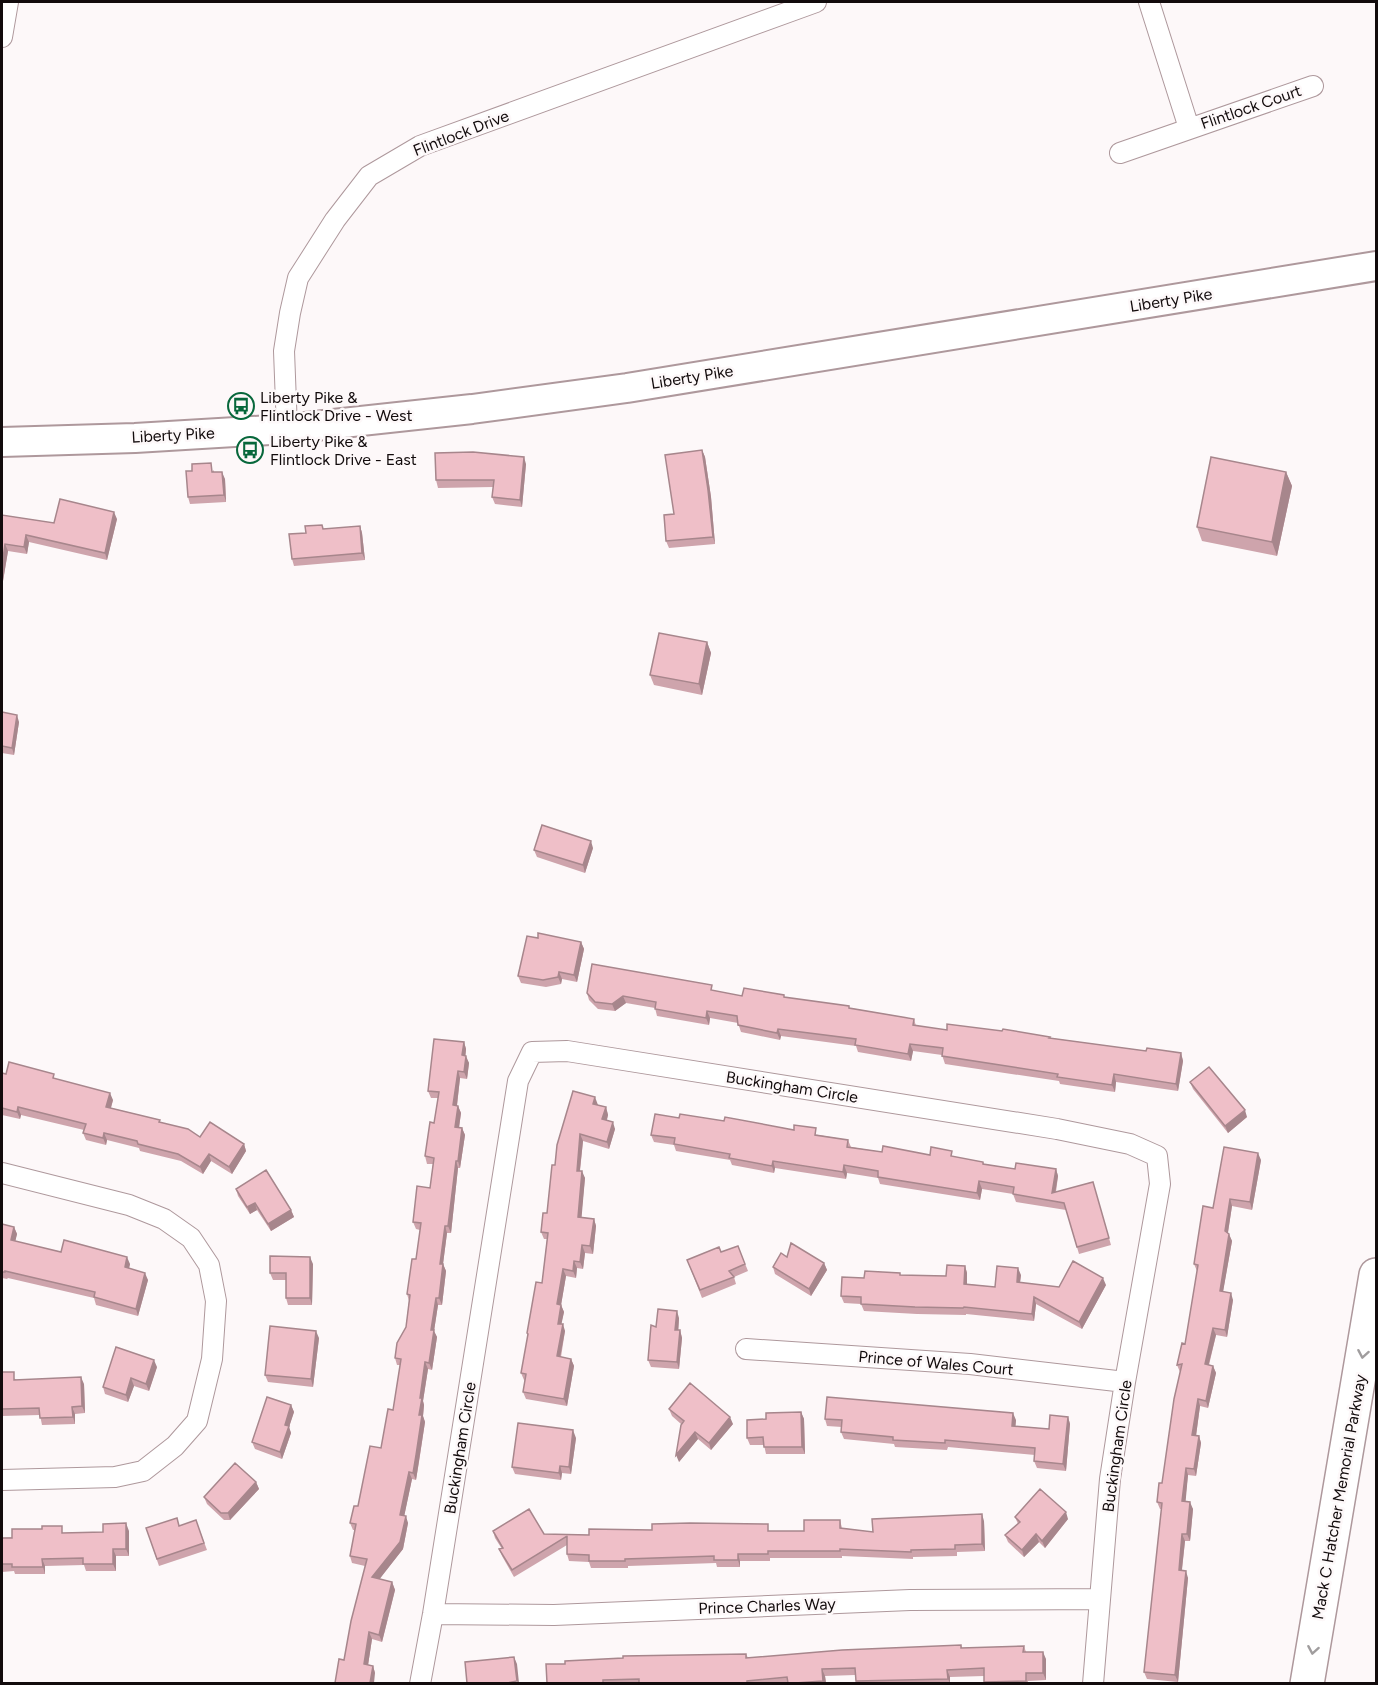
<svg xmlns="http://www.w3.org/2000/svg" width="1378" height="1685" viewBox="0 0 1378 1685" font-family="Figtree,sans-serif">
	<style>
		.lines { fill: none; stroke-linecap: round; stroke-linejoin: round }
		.street-casing { stroke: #ae989c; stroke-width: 22 }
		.secondary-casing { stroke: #ae989c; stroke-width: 32 }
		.highway-casing { stroke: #ae989c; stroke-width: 36 }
		.street { stroke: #fff; stroke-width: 20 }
		.secondary { stroke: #fff; stroke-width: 28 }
		.highway { stroke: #fff; stroke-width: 33 }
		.wall { fill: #cea4ac }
		.shaded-wall { fill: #a7868c }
		.building { fill: #efbfc8; stroke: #a7868c; stroke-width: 1.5 }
		.oneway { stroke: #a09d9e }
		.labels { text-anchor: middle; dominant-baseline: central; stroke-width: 5; stroke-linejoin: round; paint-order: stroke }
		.street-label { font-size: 16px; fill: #120b0c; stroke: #fdf8f9 }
		.poi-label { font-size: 16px; fill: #120b0c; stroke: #fdf8f9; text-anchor: start }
	</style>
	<rect width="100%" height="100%" fill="#fdf8f9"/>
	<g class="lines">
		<defs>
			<path id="street" d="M1149,2L1189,128
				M2,37L8,2
				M1120,153L1313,86
				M287,429L284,351L290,313L298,278L335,220L369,176L420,146L816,2
				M2,1173L129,1205L164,1219L191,1238L209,1265L216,1301L212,1359L197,1421L175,1446L143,1471L115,1477L2,1480
				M746,1349L970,1364L1125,1382
				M433,1614L554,1615L910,1600L1100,1599
				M420,1684L433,1614L518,1081L532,1052L567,1051L1057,1129L1130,1144L1157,1156L1160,1184L1125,1382L1110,1479L1093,1684"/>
			<path id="secondary" d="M2,442L135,438L287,429L472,409L627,388L1376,266"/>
			<path id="highway" d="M1307,1684L1376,1275"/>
		</defs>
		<!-- street casing -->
		<use href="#street" class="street-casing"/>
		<!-- secondary casing -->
		<use href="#secondary" class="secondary-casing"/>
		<!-- highway casing -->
		<use href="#highway" class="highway-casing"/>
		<!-- street -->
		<use href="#street" class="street"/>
		<!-- secondary -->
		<use href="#secondary" class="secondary"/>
		<!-- highway -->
		<use href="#highway" class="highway"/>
	</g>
	<!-- wall -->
	<path class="wall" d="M702,450L705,457L711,497L715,544L669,548L666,541L674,514Z
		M526,464L522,507L495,504L492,497L493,487L438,488L436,480Z
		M214,470V472L225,479L226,502L190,504L188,497Z
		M1286,472L1292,486L1277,556L1202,541L1197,527Z
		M2,515L54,523L117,519L107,560L29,542L27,554L8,551L3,581H2Z
		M360,526L362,533L365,560L294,566L292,559L306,533L324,529Z
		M707,642L711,653L702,695L654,685L650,675Z
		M2,712L19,722L14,755L2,753Z
		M593,848L585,873L537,857L534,850Z
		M538,938L581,942L584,949L577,982L562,979L561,984L546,987L521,983L518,976Z
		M714,991L742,996L785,998L850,1008L914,1019L916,1026L947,1030L1050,1038L1146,1051L1181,1053L1183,1061L1178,1091L1116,1082L1115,1092L1060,1084L1059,1081L945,1064L942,1055L913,1051L911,1061L858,1052L856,1046L781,1036L780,1040L741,1032L738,1023L710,1018L709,1025L657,1016L655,1008L626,1003L615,1011L598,1009L589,1000L587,993Z
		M464,1042L466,1049L465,1056L469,1063L467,1079L460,1078L457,1106H458L461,1113L459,1128H462L465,1135L460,1168H458L451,1233H447L443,1264L446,1271L442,1305H438L434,1331L437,1337L432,1370L428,1369L423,1401L424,1405L423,1416L425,1422L419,1462L416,1480L412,1479L404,1516L408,1523L403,1549L379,1579L392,1582L395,1590L382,1642L372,1639L368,1665L373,1666L375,1673L344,1660L365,1566L352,1563L350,1556L355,1530H353L350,1523L358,1506L381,1448L393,1410L400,1365H397L395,1358L406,1327L409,1301L407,1294L416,1259L420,1230L416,1229L413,1222L430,1188L433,1164H427L425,1156L434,1123L438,1098H431L428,1091Z
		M2,1073L56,1079L113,1100L111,1108L160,1120V1122L200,1137L244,1144L246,1151L232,1174L211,1161L203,1174L181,1161L140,1151L139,1148L107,1140L106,1145L86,1140L83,1133L84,1130L21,1115L20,1119L2,1115Z
		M1190,1082L1247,1117L1228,1133L1193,1089Z
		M598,1105L606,1107L608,1115L607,1120L615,1129L609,1149L583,1141L580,1171L585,1178L581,1217L594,1219L596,1226L593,1254L585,1253L583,1269L577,1268L576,1278L566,1276L561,1305L564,1312L561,1324L565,1331L561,1357L571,1359L574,1366L567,1406L526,1399L523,1392L525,1381L524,1380L521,1373L528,1337L527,1333L542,1283L547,1239H544L541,1232L547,1213L555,1165Z
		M679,1118L819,1135L848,1140L851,1147L882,1152L954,1157L983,1162L984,1164L1015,1169H1056L1058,1176L1056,1192L1093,1182L1111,1245L1079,1254L1066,1210L1016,1202L1013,1194L982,1189L980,1200L880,1184L878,1178L847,1173L846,1179L775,1168L774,1173L732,1165L730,1160L676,1151L674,1145L654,1142L651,1135Z
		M1261,1160L1252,1210L1232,1206L1228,1233L1232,1241L1223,1291L1233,1300L1227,1337L1216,1335L1209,1365L1213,1366L1216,1373L1208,1408L1200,1406L1196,1436H1199L1201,1443L1196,1476L1188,1475L1185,1501L1193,1509L1190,1541H1185L1182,1570L1188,1578L1178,1682L1147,1679L1144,1672L1162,1509H1160L1157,1502L1162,1483L1180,1372L1177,1365L1185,1344L1197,1271L1194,1264L1213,1208Z
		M236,1189L291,1210L294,1217L271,1231L257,1210L250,1214L238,1196Z
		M2,1224L14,1227L17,1234L15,1241L61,1252L130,1264L129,1269L148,1280L138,1316L96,1305L94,1298L8,1278L7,1279L2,1278Z
		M738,1246L748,1271L734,1277L736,1284L702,1298L687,1260L721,1252Z
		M787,1257L824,1263L827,1270L811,1296L775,1274L773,1267Z
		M313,1264L312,1305H288L286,1298V1280H273L270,1273Z
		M965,1266L967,1273V1284L995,1287L1021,1275L1020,1283L1059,1287L1106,1285L1082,1329L1036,1304L1034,1321L966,1314V1315L917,1314L864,1311L861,1304L844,1303L841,1296L864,1278L901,1275L946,1276Z
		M679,1318L678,1330H680L682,1338L679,1369L651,1367L648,1360L656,1327Z
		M319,1338L313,1387L268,1382L265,1375Z
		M157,1367L149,1391L134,1386L128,1402L105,1394L103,1387Z
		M2,1372L17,1380L84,1384L85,1413L75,1414V1424L42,1425L40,1415L2,1416Z
		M291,1405L294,1412L289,1427L291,1433L282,1459L255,1449L252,1442Z
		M669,1409L733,1424L711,1450L698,1439L679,1462L681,1424L672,1416Z
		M801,1412L804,1419L805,1454H766L764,1445H750L747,1438L766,1419Z
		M1068,1417L1070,1424L1066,1471L1037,1468L1034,1461L1035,1455L948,1447L947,1450L895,1447L894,1444L844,1439L841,1432L842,1427L827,1426L825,1419L1016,1420L1015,1426L1049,1429Z
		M576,1438L571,1474L562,1473L561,1480L515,1474L512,1467Z
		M256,1482L259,1489L230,1520H224L207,1504L204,1497Z
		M1015,1517L1068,1519L1045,1548L1039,1542L1024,1557L1008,1542L1005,1535L1018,1524Z
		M196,1520L207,1550L159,1566L146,1528L180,1526Z
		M840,1520L842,1528L873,1532L984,1521L985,1551L957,1552V1556L913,1557V1559L842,1556V1558H770V1561H740V1567H717L716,1563L628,1566V1568H591L589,1562L569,1561L567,1554V1545L514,1577L502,1556L499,1549H502L495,1538L493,1531L544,1534L589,1535L804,1531Z
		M129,1531V1556H116V1571H86L84,1565L45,1566V1574H15L14,1571L2,1572V1538L65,1533L103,1532Z
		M961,1645L962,1648L1024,1646L1026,1652L1046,1659V1680L1028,1681V1683H985L984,1676L950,1677V1683H856L855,1675L825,1676L826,1683H547L746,1654L748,1658Z"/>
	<!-- shaded-wall -->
	<path class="shaded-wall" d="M702,450L705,457L711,497L715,544L713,537Z
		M524,457L526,464L522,507L520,500Z
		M222,472L225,479L226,502L224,495Z
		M1286,472L1292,486L1277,556L1272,542Z
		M114,512L117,519L107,560L105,553Z
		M360,526L362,533L365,560L362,553Z
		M26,535L29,542L27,554L24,547Z
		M5,544L8,551L3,581L2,578V565Z
		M707,642L711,653L702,695L699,684Z
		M17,715L19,722L14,755L12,748Z
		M591,841L593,848L585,873L583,865Z
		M581,942L584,949L577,982L574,975Z
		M559,972L562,979L561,984L558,977Z
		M623,996L626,1003L615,1011L612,1004Z
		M707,1011L710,1018L709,1025L706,1018Z
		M778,1029L781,1036L780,1040L777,1033Z
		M464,1042L466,1049L465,1062L462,1055Z
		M910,1044L913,1051L911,1061L908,1054Z
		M1181,1053L1183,1061L1178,1091L1176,1084Z
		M466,1056L469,1063L467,1079L464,1072Z
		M458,1071L460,1078L456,1113L453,1105Z
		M1114,1074L1116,1082L1115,1092L1112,1085Z
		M110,1093L113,1100L109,1114L106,1107Z
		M595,1097L598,1105L596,1111L593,1104Z
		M458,1106L461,1113L458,1134L455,1127Z
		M18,1107L21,1115L20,1119L17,1112Z
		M606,1107L608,1115L605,1126L602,1119Z
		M1245,1110L1247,1117L1228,1133L1225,1126Z
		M613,1122L615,1129L609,1149L607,1142Z
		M462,1128L465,1135L460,1168L458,1161Z
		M104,1133L107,1140L106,1145L103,1138Z
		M580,1134L583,1141L579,1178L577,1171Z
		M244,1144L246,1151L232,1174L229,1167Z
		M1258,1153L1261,1160L1252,1210L1250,1202Z
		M209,1154L211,1161L203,1174L200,1167Z
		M456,1161L458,1168L451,1233L448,1226Z
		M773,1161L775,1168L774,1173L772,1166Z
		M844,1165L847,1173L846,1179L843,1172Z
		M1056,1169L1058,1176L1054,1200L1052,1193Z
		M582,1171L585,1178L581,1224L578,1217Z
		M979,1181L982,1189L980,1200L977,1193Z
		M1230,1199L1232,1206L1227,1238L1225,1231Z
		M255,1203L257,1210L250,1214L247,1207Z
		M291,1210L294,1217L271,1231L268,1224Z
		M594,1219L596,1226L593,1254L590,1246Z
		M445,1226L447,1233L443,1264L446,1271L442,1305L439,1298L440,1264Z
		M14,1227L17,1234L14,1247L11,1240Z
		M1229,1234L1232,1241L1222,1298L1220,1291Z
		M582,1245L585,1253L583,1269L580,1262Z
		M127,1257L130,1264L127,1275L125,1267Z
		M310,1257L313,1264L312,1305L310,1298Z
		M574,1261L577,1268L576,1278L573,1271Z
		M824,1263L827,1270L811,1296L809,1289Z
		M965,1266L967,1273V1291L964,1284Z
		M1018,1268L1021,1275L1019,1289L1017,1282Z
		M563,1269L566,1276L560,1311L557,1304Z
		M145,1273L148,1280L138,1316L136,1309Z
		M1103,1278L1106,1285L1082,1329L1079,1322Z
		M1231,1293L1233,1300L1227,1337L1225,1330Z
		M1034,1297L1036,1304L1034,1321L1032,1314Z
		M436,1298L438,1305L434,1331L437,1337L432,1370L429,1363L431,1330Z
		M561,1305L564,1312L560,1331L558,1324Z
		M677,1311L679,1318L678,1337L675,1330Z
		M563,1324L565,1331L559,1363L557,1356Z
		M1213,1328L1216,1335L1207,1371L1205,1364Z
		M680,1330L682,1338L679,1369L677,1362Z
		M316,1331L319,1338L313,1387L311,1379Z
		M571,1359L574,1366L567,1406L564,1399Z
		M154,1360L157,1367L149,1391L146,1384Z
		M425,1362L428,1369L423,1401L424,1405L423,1416L425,1422L416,1480L413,1473L420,1398Z
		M1213,1366L1216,1373L1208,1408L1206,1401Z
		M81,1377L84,1384L85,1413L82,1406Z
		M131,1378L134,1386L128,1402L126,1395Z
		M1198,1399L1200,1406L1195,1443L1192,1435Z
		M291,1405L294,1412L289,1427L291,1433L282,1459L280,1452L285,1425Z
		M72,1407L75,1414V1424L73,1417Z
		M801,1412L804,1419L805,1454L802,1447Z
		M1013,1413L1016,1420L1015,1433L1012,1426Z
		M730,1417L733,1424L711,1450L709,1443Z
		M1068,1417L1070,1424L1066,1471L1063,1464Z
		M573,1430L576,1438L571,1474L569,1467Z
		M695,1432L698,1439L679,1462L676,1455Z
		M1199,1436L1201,1443L1196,1476L1194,1469Z
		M560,1466L562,1473L561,1480L559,1473Z
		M1186,1468L1188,1475L1185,1508L1182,1501Z
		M409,1472L412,1479L403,1522L400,1515Z
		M256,1482L259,1489L230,1520L228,1513Z
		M1190,1502L1193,1509L1190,1541L1187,1534Z
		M1066,1512L1068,1519L1045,1548L1042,1541Z
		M982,1514L984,1521L985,1551L982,1544Z
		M406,1516L408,1523L403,1549L375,1585L372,1577Z
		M126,1523L129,1531V1556L126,1549Z
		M1036,1534L1039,1542L1024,1557L1022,1550Z
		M1182,1534L1185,1541L1181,1577L1179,1570Z
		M113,1549L116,1556V1571L113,1564Z
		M738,1554L740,1561V1567L738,1560Z
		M42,1559L45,1566V1574L43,1567Z
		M1186,1571L1188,1578L1178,1682L1175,1675Z
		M392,1582L395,1590L382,1642L379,1635Z
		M369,1632L372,1639L367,1672L364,1664Z
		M1043,1652L1046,1659V1680L1043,1673Z
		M514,1657L517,1664L519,1683H518L517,1681Z
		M373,1666L375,1673L374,1683H370Z
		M822,1669L825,1676L826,1683H824L823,1681Z
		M947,1670L950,1677V1683L948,1679Z"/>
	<!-- building -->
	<path class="building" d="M702,450L708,490L713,537L666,541L664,515L674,514L665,455Z
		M473,452L524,457L520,500L492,497L494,480H436L435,453Z
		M1211,457L1286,472L1272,542L1197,527Z
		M211,463L212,472H222L224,495L188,497L186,471H192V464Z
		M60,499L114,512L105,553L26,535L24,547L5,544L2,565V515L54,523Z
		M322,525L323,529L360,526L362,553L292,559L289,534L306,533L305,526Z
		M659,633L707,642L699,684L650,675Z
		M2,712L17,715L12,748L2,746Z
		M542,825L591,841L583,865L534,850Z
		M538,933L581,942L574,975L559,972L558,977L543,980L518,976L527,936L538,938Z
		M592,964L712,985L711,990L742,996L744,988L784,995V997L849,1006V1008L914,1019L913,1025L947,1030V1024L1002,1031L1003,1029L1050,1037L1049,1038L1146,1051L1147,1048L1181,1053L1176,1084L1114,1074L1112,1085L1057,1077L1058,1074L942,1056L943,1048L910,1044L908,1054L855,1045L856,1039L778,1029L777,1033L738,1025L737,1016L707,1011L706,1018L655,1009L656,1002L623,996L612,1004L595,1002L587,993Z
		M434,1039L464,1042L462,1055L466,1056L464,1072L458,1071L453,1105L458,1106L455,1127L462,1128L458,1161H456L448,1226H445L440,1264H443L439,1298H436L431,1330H434L429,1363L425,1362L420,1398H422L419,1415H422L416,1455L413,1473L409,1472L400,1515L406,1516L400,1542L372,1577L392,1582L379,1635L369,1632L364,1664L373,1666L370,1683H335L339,1659L344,1660L351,1621L367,1559L350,1556L356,1524L350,1523L354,1506H358L370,1446L381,1448L388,1409L393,1410L401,1359L395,1358L397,1343L406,1327L410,1295L407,1294L412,1259H416L421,1223L413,1222L417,1186L430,1188L434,1158L425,1156L430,1122L434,1123L439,1092L428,1091Z
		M9,1062L54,1074L53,1078L110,1093L106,1107L160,1120L159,1122L188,1129L200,1137L210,1122L244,1144L229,1167L209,1154L200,1167L178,1154L138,1144L137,1141L104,1133L103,1138L83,1133L86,1124L18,1107L17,1112L2,1108V1073L6,1074Z
		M1209,1067L1245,1110L1225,1126L1190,1082Z
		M573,1091L595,1097L593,1104L606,1107L602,1119L613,1122L607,1142L580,1134L577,1171H582L578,1217L594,1219L590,1246L582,1245L580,1262L574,1261L573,1271L563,1269L557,1304L561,1305L558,1324H563L557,1356L571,1359L564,1399L523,1392L526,1374L521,1373L528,1334L527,1333L536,1282L542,1283L548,1233L541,1232L543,1213H547L552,1165H555L557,1145Z
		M655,1114L679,1118L680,1114L724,1121L725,1117L794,1130V1125L816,1128L815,1135L848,1140L847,1147L882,1152L883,1146L930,1155L931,1147L952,1151L951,1156L983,1162V1164L1015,1169L1016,1163L1056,1169L1052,1193L1093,1182L1109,1238L1077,1247L1064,1203L1013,1194L1014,1187L979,1181L977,1193L878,1177V1171L844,1165L843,1172L773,1161L772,1166L729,1158L730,1154L674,1144L675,1138L651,1135Z
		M1224,1147L1258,1153L1250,1202L1230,1199L1225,1231L1229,1234L1220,1291L1231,1293L1225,1330L1213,1328L1205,1364L1213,1366L1206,1401L1198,1399L1192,1435L1199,1436L1194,1469L1186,1468L1182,1501L1190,1502L1187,1534H1182L1179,1570L1186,1571L1175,1675L1144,1672L1162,1503L1157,1502L1159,1483H1162L1174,1399L1182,1364L1177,1365L1182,1343L1185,1344L1198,1265L1194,1264L1203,1206L1213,1208Z
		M266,1170L291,1210L268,1224L255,1203L247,1207L236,1189Z
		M2,1224L14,1227L11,1240L61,1252L64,1240L127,1257L125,1267L145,1273L136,1309L94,1297L95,1292L5,1271V1272H2Z
		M791,1243L824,1263L809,1289L773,1267L781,1253L787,1257Z
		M738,1246L745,1264L729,1271L734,1277L700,1290L687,1260L719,1247L721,1252Z
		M270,1256L310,1257V1298H286V1273H270Z
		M1073,1261L1103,1278L1079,1322L1034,1297L1032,1314L964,1307L963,1308L915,1307L861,1304V1297L841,1296L842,1277L864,1278L865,1271L900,1273V1275L946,1276L947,1265L965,1266L964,1284L995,1287L997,1266L1018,1268L1017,1282L1059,1287Z
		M658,1309L677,1311L675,1330H680L677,1362L648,1360L651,1325L656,1327Z
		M270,1326L316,1331L311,1379L265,1375Z
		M116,1347L154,1360L146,1384L131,1378L126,1395L103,1387Z
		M2,1372H14V1380L81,1377L82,1406L72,1407L73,1417L40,1418L39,1408L2,1409Z
		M690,1383L730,1417L709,1443L695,1432L676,1455L681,1425L684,1421L669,1409Z
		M267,1397L291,1405L285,1425L289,1426L280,1452L252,1442Z
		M827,1397L1013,1413L1012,1426L1049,1429L1050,1415L1068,1417L1063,1464L1034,1461L1035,1448L945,1440V1443L893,1440V1437L841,1432L842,1420L825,1419Z
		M801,1412L802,1447H764L763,1437L747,1438V1420L766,1419V1413Z
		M518,1423L573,1430L569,1467L560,1466L559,1473L512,1467Z
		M235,1463L256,1482L228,1513H221L204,1497Z
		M1040,1489L1066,1512L1042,1541L1036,1534L1022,1550L1005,1535L1020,1522L1015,1517Z
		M529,1509L544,1534L589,1535V1529L652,1530V1524L690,1523L768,1524V1531H804V1520H840V1528L873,1532L872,1519L982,1514V1544L955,1545V1549L911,1550V1552L840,1549V1551H768V1554H738V1560H714V1556L625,1559V1561H589V1555L567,1554V1536L512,1570L499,1549L503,1548L493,1531Z
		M177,1518L179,1526L196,1520L204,1543L157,1559L146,1528Z
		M126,1523V1549H113V1564H83V1558L42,1559L43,1567H12V1564H2V1538H12V1529H42V1526H62V1533L103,1532V1524Z
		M961,1645V1648L1024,1646L1023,1652H1043V1673H1026V1681L984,1682V1668L947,1670L948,1679L856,1681L855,1668L822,1669L823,1681L795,1683H788L787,1677L747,1681V1683H639V1679L603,1680V1683H547L546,1664H565V1661L623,1658V1656L746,1654V1658L842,1650Z
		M514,1657L517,1681L507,1683H467L465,1662Z"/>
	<!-- one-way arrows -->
	<defs><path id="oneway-chevron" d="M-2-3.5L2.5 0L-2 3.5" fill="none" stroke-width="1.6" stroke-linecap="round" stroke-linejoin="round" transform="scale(1.5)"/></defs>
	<g class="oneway">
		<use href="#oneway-chevron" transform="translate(1363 1354) rotate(100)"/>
		<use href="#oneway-chevron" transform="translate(1313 1650) rotate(100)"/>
	</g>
	<!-- icons -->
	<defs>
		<symbol id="bus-ring" viewBox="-11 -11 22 22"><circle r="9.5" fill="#fdf8f9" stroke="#07673b" stroke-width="1.5"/><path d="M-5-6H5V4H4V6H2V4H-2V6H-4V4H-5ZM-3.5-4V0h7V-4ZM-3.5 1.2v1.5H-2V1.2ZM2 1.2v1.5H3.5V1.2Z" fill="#07673b"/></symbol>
	</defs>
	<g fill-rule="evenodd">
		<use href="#bus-ring" x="226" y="391" width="30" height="30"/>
		<use href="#bus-ring" x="235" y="435" width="30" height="30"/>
	</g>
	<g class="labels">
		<!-- street labels -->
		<g class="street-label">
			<text transform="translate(1251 107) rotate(-19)">Flintlock Court</text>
			<text transform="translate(461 133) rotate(-21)">Flintlock Drive</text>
			<text transform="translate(1171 300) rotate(-9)">Liberty Pike</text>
			<text transform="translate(692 377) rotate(-9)">Liberty Pike</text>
			<text transform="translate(173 435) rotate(-3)">Liberty Pike</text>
			<text transform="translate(792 1087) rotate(9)">Buckingham Circle</text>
			<text transform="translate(936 1363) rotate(5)">Prince of Wales Court</text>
			<text transform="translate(1117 1446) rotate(-82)">Buckingham Circle</text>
			<text transform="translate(460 1448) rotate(-81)">Buckingham Circle</text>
			<text transform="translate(1339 1497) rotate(-80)">Mack C Hatcher Memorial Parkway</text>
			<text transform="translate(767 1606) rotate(-2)">Prince Charles Way</text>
		</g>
		<!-- poi labels -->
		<g class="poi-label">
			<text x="260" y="397">Liberty Pike &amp;<tspan x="260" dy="18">Flintlock Drive - West</tspan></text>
			<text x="270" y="441">Liberty Pike &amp;<tspan x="270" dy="18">Flintlock Drive - East</tspan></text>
		</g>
	</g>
	<!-- border -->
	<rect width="1378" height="1685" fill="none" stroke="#120b0c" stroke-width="6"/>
</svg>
